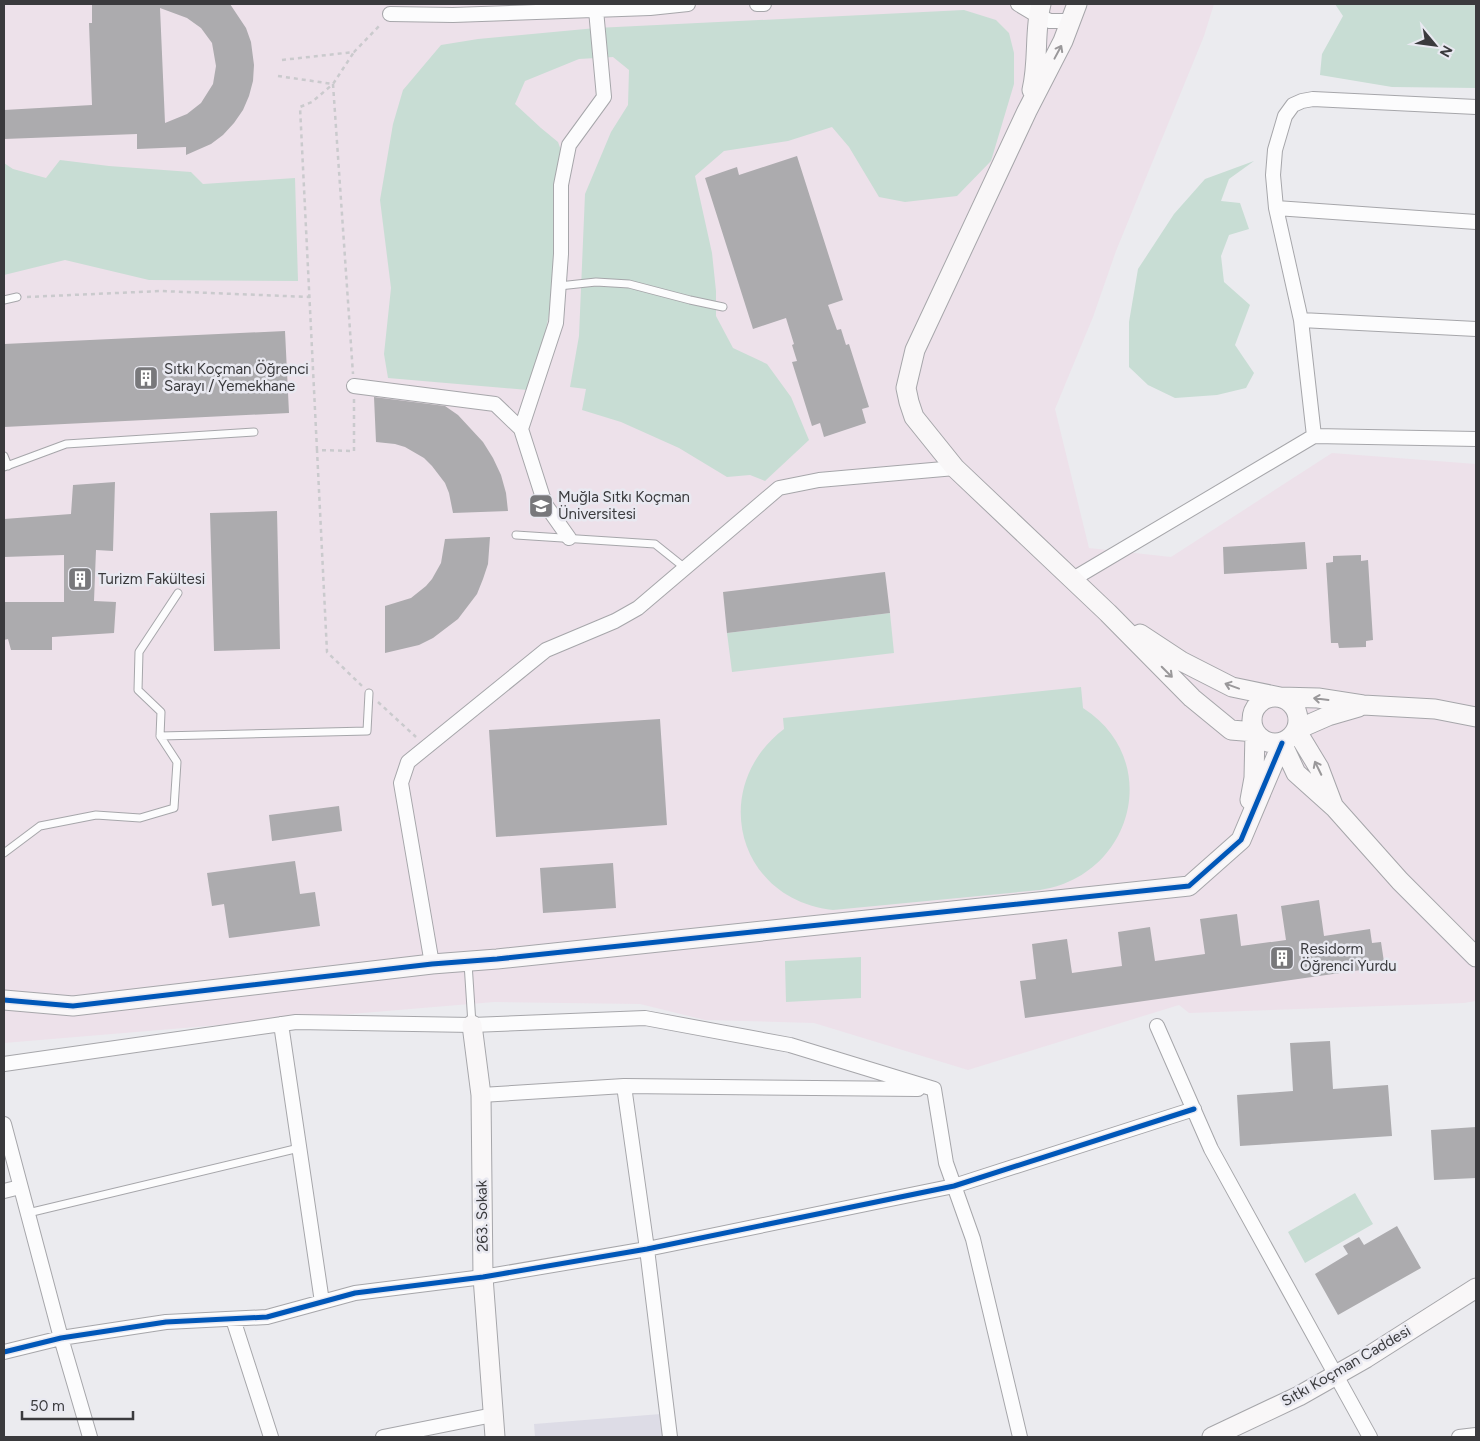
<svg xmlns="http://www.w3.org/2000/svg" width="1480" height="1441" viewBox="0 0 1480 1441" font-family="Figtree,sans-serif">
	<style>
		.built { fill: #dddce6 }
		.education { fill: #ede1ea }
		.green { fill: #c8ddd4 }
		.building { fill: #acabae; fill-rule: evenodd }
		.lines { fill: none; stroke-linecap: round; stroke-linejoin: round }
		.lane-casing { stroke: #a6a6aa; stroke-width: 9 }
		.street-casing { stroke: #a6a6aa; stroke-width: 16 }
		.secondary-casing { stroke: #a6a6aa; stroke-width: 21 }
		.path { stroke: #cacacd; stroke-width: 2.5; stroke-dasharray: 4 4; stroke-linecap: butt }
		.lane { stroke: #fcfcfd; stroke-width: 7 }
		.street { stroke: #fcfcfd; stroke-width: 14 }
		.secondary { stroke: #f9f7f8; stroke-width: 19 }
		.cycleway-casing { stroke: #e9e9f1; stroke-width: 8 }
		.cycleway { stroke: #0057b8; stroke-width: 5 }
		.oneway { stroke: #9a989a }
		.labels { text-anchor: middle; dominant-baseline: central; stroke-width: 5; stroke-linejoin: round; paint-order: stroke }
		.poi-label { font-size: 15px; fill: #3a3a3d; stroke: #e9e9f1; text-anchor: start }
		.street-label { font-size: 15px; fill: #3a3a3d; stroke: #e9e9f1 }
	</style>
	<rect width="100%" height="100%" fill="#ebebef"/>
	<!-- built -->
	<path class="built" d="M661,1414L664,1437H535L534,1424Z"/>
	<!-- education -->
	<path class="education" d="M4,4H1214L1204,36L1116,251L1093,317L1055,409L1089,548L1171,557L1332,453L1476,464V1001L1464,1003L1189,1013L1179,1005L968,1070L814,1023L705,1020L640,1004L494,1002L4,1043Z"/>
	<!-- green -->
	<path class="green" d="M1335,4H1476V88L1392,87L1320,75L1322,54L1343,16Z
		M964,10L996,20L1009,33L1014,53V84L991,161L957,196L905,202L879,197L849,147L832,127L788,141L724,151L695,176L712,253L716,291V316L733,348L767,364L791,397L809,440L765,481L750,475L727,477L679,448L621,422L582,410L586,389L570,387L579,336L585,194L611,132L628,105L629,70L613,57L579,59L525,81L515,104L541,128L558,142L569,172L553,296L537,371L528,390L388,378L384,354L391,288L380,200L393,124L403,90L441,45L478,39L596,28Z
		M60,160L109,166L191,172L203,184L295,178L298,281L149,280L65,260L4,275V163L13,169L46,178Z
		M1254,161L1229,179L1221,201L1240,203L1249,229L1229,235L1221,256L1224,282L1250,305L1235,345L1254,373L1246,388L1217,395L1175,398L1148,385L1129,367V322L1138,269L1174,214L1205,179Z
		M890,613L894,653L732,672L727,633Z
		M1081,687L1083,708C1164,760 1133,876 1040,890L833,910C737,900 708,787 784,729L783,718Z
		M861,957V998L786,1002L785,961Z
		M1355,1193L1373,1224L1305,1263L1288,1232Z"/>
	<!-- building -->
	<path class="building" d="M92,4H230L246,28L251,42L254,65L253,81L249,96L243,110L234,123L223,135L211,144L186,155V147L137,149V134L4,139V110L92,105L89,23H92ZM160,8L187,18L201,28L212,43L216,66L213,84L201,103L187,114L165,123Z
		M797,156L843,300L828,305L837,330L841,329L846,345L849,344L869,407L862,409L866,423L824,437L820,423L812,426L792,362L797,361L792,345L794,344L786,318L753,329L705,178L737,167L739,175Z
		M285,331L289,413L4,427V344Z
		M374,397L445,406L458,415L483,442L493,458L501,475L506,493L508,511L453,513L449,493L445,483L432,466L424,458L405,447L395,444L376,442Z
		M115,482L113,551L96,550L94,601L116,602L114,633L52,637V650H11L8,639L4,640V602H64V555L4,557V519L71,514L73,485Z
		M277,511L280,649L214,651L210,513Z
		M490,537L488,564L483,579L477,594L458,619L433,638L419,645L385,653V606L411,598L426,586L432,579L441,563L445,539Z
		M1305,542L1307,569L1224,574L1223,547Z
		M1361,555V561L1368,560L1373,640L1366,641V647L1339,648L1338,643H1331L1326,563L1333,562V556Z
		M885,572L890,613L727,633L723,592Z
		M660,719L667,825L496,837L489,730Z
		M339,806L342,831L272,841L269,815Z
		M295,861L300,894L315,892L320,926L229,938L224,904L212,906L207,873Z
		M613,863L616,908L543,913L540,868Z
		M1319,900L1324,936L1370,929L1372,943L1381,942L1384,962L1372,963L1375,968L1025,1018L1020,981L1036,979L1032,944L1067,939L1072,973L1122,966L1118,932L1150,927L1155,961L1205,954L1200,919L1237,914L1241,946L1286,940L1281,906Z
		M1330,1041L1333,1089L1388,1085L1392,1136L1240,1146L1237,1095L1293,1091L1290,1043Z
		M1476,1127V1178L1434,1180L1431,1130Z
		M1397,1226L1421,1268L1338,1315L1315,1274L1348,1254L1343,1246L1359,1237L1364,1245Z"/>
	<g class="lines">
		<defs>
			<path id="lane" d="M559,286L596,282L629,284L690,300L723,307
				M4,300L17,297
				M4,456L8,466
				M4,467L66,444L254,432
				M516,535L655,544L685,568
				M178,593L139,652L138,690L161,712L160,736L367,731L369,693
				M4,853L40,826L96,815L140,818L174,808L177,762L160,736
				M468,963L472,1024
				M28,1213L299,1148"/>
			<path id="street" d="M757,4H764
				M1018,4L1038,16L1050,21H1071
				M390,14L453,15L650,8L688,4
				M1276,208L1476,222
				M1301,320L1476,329
				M354,386L495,404L521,429L545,504L569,538
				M521,429L556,323L561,254V185L569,145L604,97L596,10
				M1314,436L1301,320L1276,208L1273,175L1275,150L1285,116L1293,105L1302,101L1313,99L1476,107
				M1073,579L1314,436L1476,439
				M432,964L401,783L408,762L546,650L615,621L638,608L779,488L819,480L955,468
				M281,1024L322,1302
				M1157,1026L1211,1149L1370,1437
				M4,1064L296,1022L472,1025L645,1018L790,1045L934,1089L946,1163L973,1239L1020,1437
				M624,1086L918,1089
				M481,1095L624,1086L647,1249L670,1437
				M4,1124L61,1338L90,1437
				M4,1191L20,1187
				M233,1319L271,1437
				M4,1352L61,1338L166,1322L267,1317L355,1293L483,1277L647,1249L954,1186L1194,1109
				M383,1437L493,1415
				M1459,1437L1476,1435"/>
			<path id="secondary" d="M1077,4L1063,41L1027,111L915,350L906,388L909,402L914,417L955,468L1108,613L1192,698L1231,730L1255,732L1254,778L1250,800
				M1032,90C1039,61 1034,32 1041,4
				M1140,634L1181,661L1232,687L1280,697L1318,698L1363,705L1435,709L1476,717
				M1252 720a23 23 0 1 1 46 0a23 23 0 1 1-46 0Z
				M1282,743L1296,773L1335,808L1400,881L1476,957
				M1333,805L1319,768L1296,730L1328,716L1359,707
				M4,1000L73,1006L432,964L497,959L1189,886L1241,840L1282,743
				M472,1025L481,1095L483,1277L495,1437
				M1212,1437L1299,1396L1366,1358L1476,1288"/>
		</defs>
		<!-- lane casing -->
		<use href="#lane" class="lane-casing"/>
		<!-- street casing -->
		<use href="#street" class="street-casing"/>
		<!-- secondary casing -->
		<use href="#secondary" class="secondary-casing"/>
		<!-- path -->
		<path class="path" d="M282,60L354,52L381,24
			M278,76L333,84L354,52
			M333,84L353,374
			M27,297L161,291L310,297
			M354,399V451L317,450L327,652L362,686
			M317,450L300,107L312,102L333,84
			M378,702L416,737"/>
		<!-- lane -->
		<use href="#lane" class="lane"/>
		<!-- street -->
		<use href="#street" class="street"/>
		<!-- secondary -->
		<use href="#secondary" class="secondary"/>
		<defs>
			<path id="cycleway" d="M4,1000L73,1006L432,964L497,959L1189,886L1241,840L1282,743
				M4,1352L61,1338L166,1322L267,1317L355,1293L483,1277L647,1249L954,1186L1194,1109"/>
		</defs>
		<!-- cycleway casing -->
		<use href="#cycleway" class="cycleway-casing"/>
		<!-- cycleway -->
		<use href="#cycleway" class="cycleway"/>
	</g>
	<!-- one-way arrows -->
	<defs><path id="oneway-shaft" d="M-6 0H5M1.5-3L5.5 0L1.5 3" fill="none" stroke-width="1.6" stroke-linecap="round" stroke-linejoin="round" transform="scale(1.25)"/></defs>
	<g class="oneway">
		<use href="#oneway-shaft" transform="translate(1058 52) rotate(-62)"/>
		<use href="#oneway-shaft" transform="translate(1167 672) rotate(45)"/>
		<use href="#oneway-shaft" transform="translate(1232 686) rotate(-160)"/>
		<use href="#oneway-shaft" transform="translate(1321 699) rotate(-173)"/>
		<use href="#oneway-shaft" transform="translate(1318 768) rotate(-116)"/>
	</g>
	<!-- icons -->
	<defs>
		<symbol id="building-square" viewBox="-11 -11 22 22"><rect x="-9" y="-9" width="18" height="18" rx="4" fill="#78787b" stroke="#e9e9f1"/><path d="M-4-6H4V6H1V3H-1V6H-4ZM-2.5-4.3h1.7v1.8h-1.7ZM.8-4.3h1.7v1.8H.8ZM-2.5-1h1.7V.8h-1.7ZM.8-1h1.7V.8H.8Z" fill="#fff"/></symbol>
		<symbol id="university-square" viewBox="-11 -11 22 22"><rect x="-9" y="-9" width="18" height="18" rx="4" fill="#78787b" stroke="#e9e9f1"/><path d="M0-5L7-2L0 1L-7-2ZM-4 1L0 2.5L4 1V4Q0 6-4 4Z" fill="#fff"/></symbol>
	</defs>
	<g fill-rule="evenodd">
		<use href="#building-square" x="132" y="364" width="28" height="28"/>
		<use href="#university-square" x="527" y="492" width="28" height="28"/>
		<use href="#building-square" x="66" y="565" width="28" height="28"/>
		<use href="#building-square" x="1268" y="944" width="28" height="28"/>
	</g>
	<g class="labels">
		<!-- poi labels -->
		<g class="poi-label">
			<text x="164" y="369">Sıtkı Koçman Öğrenci<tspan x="164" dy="17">Sarayı / Yemekhane</tspan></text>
			<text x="558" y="497">Muğla Sıtkı Koçman<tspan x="558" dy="17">Üniversitesi</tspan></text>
			<text x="98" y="579">Turizm Fakültesi</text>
			<text x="1300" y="949">Residorm<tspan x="1300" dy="17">Öğrenci Yurdu</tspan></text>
		</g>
		<!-- street labels -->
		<g class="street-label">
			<text transform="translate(482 1216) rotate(-91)">263. Sokak</text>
			<text transform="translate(1346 1366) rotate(-30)">Sıtkı Koçman Caddesi</text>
		</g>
	</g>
	<!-- border -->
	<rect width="1480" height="1441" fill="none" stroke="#3a3a3d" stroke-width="10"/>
	<!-- north arrow -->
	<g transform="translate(1435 45) rotate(119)" stroke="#e9e9f1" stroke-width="4" paint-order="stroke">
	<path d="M0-4L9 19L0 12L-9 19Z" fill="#3a3a3d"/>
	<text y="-8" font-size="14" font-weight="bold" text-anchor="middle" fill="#3a3a3d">N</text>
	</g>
	<!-- scale -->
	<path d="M22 1411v8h111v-8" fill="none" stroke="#3a3a3d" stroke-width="2.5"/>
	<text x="30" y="1411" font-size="15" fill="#3a3a3d" stroke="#e9e9f1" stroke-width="4" paint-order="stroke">50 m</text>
</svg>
